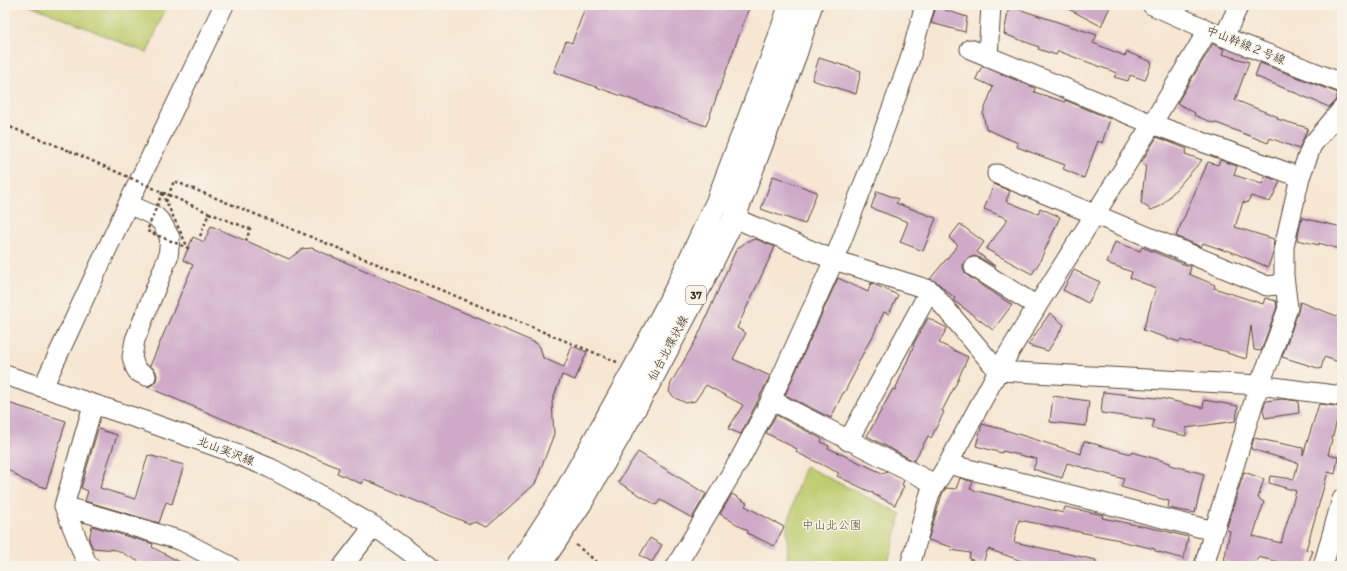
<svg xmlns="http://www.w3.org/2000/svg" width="1347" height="571" viewBox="0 0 1347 571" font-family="Itim,'Klee One',sans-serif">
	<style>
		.green { fill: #becc6e; stroke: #7c7b46 }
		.building { fill: #cea9c8 }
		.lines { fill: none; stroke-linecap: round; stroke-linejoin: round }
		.minor-casing { stroke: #574639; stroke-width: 21 }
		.major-casing { stroke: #574639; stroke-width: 24 }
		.path { stroke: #574639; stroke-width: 2.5; stroke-dasharray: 3 3; stroke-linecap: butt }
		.minor { stroke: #fff; stroke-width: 19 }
		.major { stroke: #fff; stroke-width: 22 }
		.path-bridge { stroke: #574639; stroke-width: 2.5; stroke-dasharray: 3 3; stroke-linecap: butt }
		.labels { text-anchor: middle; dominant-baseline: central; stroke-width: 3; stroke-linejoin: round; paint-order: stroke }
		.shield { fill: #f7f3e8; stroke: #73665b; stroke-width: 1 }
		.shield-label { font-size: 11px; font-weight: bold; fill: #3b2a1e }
		.street-label { font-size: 12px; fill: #3b2a1e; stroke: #f7f3e8 }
		.park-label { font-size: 12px; fill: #5c5232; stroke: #f7f3e8 }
	</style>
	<rect width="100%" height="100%" fill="#f7f3e8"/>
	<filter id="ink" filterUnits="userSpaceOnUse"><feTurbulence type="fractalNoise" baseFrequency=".025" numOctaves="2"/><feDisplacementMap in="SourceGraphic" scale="8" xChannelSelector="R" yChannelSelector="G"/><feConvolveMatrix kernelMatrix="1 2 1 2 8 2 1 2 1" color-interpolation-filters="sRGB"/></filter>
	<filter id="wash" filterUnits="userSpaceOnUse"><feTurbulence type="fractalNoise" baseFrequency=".012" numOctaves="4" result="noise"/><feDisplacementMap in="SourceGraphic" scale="16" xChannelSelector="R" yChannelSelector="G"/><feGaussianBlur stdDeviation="0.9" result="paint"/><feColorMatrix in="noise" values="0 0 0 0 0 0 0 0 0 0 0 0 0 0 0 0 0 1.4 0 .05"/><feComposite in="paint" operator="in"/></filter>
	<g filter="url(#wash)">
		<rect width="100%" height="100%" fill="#f6e6d2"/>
		<!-- green -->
		<path class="green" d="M30,5H167L147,53Z
			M805,466L901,514L887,566H788L787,529L797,489Z"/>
		<g id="blocks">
			<!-- building -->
			<path class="building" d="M586,5H750L706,126L554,72L566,41L572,43Z
				M1061,5H1111L1101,26Z
				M1009,6L1097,35L1093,43L1125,56L1127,52L1152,62L1145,80L1130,75L1128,81L1114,77L1117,73L1058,51L1056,55L1038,49L1039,47L1004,34Z
				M936,7L967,17L965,32L931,23Z
				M1213,44L1224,49L1222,54L1249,62L1235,100L1278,117L1277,119L1308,128L1299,149L1270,138L1268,143L1214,122L1213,123L1194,115L1195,113L1177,103Z
				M819,58L861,71L856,94L812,80Z
				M1260,63L1338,93L1335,101L1329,107L1255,76Z
				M982,66L1035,88L1034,92L1065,102V100L1110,119L1102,143L1098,141L1084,178L1063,169L1065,165L1017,147L1018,143L986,129L983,113L993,87L976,79Z
				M1157,137L1187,149L1185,154L1202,160L1161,206L1151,210L1141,203L1146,165L1141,163Z
				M1220,160L1237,166L1234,175L1262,184L1265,176L1280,182L1270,202L1251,196L1247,203L1243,202L1235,227L1274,239L1273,253L1268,267L1227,250L1226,251L1203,243L1201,247L1176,236L1208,162L1218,165Z
				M773,176L817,192L805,224L761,209Z
				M994,184L1010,191L1006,201L1038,214L1040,208L1060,217L1039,263L1032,274L986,249L1008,219L984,209Z
				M877,191L898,199L896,203L936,218L923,251L900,242L908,222L871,208Z
				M1302,218L1342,227V250L1319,243V245L1297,240Z
				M960,224L984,242L977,252L996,267L980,258L974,256L968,258L964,262L963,267L965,273L968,276L1012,305L993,330L953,300L955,298L945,290L938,283L930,279L958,245L949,238Z
				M211,226L289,259L302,249L312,248L536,343L540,347L543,358L564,367L572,346L587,352L575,380L562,375L552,402L554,434L535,484L487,527L475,522L470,524L364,479L362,484L337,473L339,468L147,387L152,385L156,381L157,375L155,370L150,366L193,265L183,260L193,237L204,242Z
				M756,239L775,247L737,328L746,333L733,359L770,376L741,434L728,429L743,405L706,385L695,401L686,403L675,398L669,392L671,383L697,338L736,250L747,241Z
				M1115,242L1140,251L1142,247L1191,267L1189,274L1215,285L1214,288L1263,304L1265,298L1276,301L1277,307L1261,351L1254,350L1251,326L1246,359L1227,353L1228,352L1180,340L1179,342L1143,330L1156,288L1130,278L1132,272L1107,263Z
				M1074,270L1100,282L1088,303L1063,290Z
				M838,278L868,292L871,283L898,295L889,314L884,312L871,340H870L855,369L856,370L844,393H843L831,418L785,395Z
				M1300,302L1342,318V363L1324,357L1321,369L1282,357L1298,312Z
				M1050,313L1064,325L1048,351L1028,345Z
				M928,318L947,328L939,343L968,357L956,384L942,411L944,412L931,438L928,436L914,461L867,436L893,389L895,390L914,345H913Z
				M1103,392L1165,399L1203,408L1204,400L1238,406L1236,421L1186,428V436L1152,428L1154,420L1101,413Z
				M1053,396L1089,401L1086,426L1050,422Z
				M1282,399L1298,401L1299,413L1265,418L1263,409L1266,401Z
				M5,402L66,421L46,488L23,480L5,467Z
				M1319,404L1342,407V421L1337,420L1328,455L1338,457L1335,474L1328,472L1306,550L1313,551L1307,566H1295L1258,557L1255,566H1237L1224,561L1230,531L1226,530L1244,472L1264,479L1258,498L1264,502L1253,536L1281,543L1296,491L1269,483L1270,476L1294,479L1298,463L1251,449L1254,438L1303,448V455Z
				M776,415L822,439L821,442L829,446L828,448L884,474L886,471L904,480L902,485L904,486L895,505L873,494V493L837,476L839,473L796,452L797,449L766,433Z
				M982,424L1002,429L1081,454L1084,441L1131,454L1132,452L1170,463V465L1204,474L1195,513L1168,508L1169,501L1121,487L1124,479L1067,463L1062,478L1033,469L1037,459L1002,451V453L976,446Z
				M98,429L117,435L100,488L135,499L148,455L184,465L172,504L166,502L159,523L85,501L88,491L81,488Z
				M638,452L706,494L692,518L660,500L656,505L618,482Z
				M960,478L973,482L970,489L1063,513L1065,507L1103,515L1102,518L1161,530L1188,537L1184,559L1155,551V549L1120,541V540L1019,520L1014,542L1096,560L1095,566H1036L988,549L983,563L969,559L970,553L951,550L952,547L928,540L942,494L946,488L956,489Z
				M732,494L747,503L745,506L784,527L774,546L747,533L748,531L720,514Z
				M92,526L153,544L152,547L187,566H147L117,550L93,548L89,540Z
				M650,538L662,545L652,562L640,555Z"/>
		</g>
	</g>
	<g filter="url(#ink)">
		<use href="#blocks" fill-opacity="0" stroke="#574639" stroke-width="1"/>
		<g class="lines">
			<defs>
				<path id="minor" d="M1152,5L1224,37L1342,83
					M1224,37L1239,5
					M970,49L1152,124L1300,177
					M988,57L991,5
					M997,174L1267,286L1285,284
					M128,204L155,216L162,223L170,238L168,257L135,340L132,357L135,367L138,372L146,376
					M734,218L834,260L930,290L998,371L1259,385L1342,396
					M974,267L1037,306
					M5,375L145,421L226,450L270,468L317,493L374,526L429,566
					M43,387L128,204L224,5
					M771,400L935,484
					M848,441L930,290
					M948,464L1214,531
					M64,506L182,541L230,566
					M90,566L87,564L64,506L93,405
					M343,566L374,526
					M676,566L740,459L771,400L834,260L873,160L909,62L925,5
					M910,566L930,493L948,464L998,371L1037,306L1152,124L1208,30
					M1204,566L1214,531L1259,385L1269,361L1288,308L1284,276V247L1300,177L1312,145L1342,109
					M1323,566L1342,499"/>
				<path id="major" d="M518,566L562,498L635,367L677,287L717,202L776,47L790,5
					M539,566L581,503L651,380L694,299L734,218L796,53L811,5"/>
			</defs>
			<!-- minor casing -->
			<use href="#minor" class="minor-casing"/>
			<!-- major casing -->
			<use href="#major" class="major-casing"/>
			<!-- path -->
			<path class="path" d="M5,125L70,151
				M166,202L174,181L617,362
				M209,213L250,229L246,241
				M576,545L602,566"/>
			<!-- minor -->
			<use href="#minor" class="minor"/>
			<!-- major -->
			<use href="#major" class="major"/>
			<!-- path-bridge -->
			<path class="path-bridge" d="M70,151L209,213L199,239
				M162,193L188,248L147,231Z"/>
		</g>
	</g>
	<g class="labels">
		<!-- shield labels -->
		<rect class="shield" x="686" y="286" width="20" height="18" rx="3"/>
		<g class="shield-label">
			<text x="696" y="295">37</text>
		</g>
		<!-- street labels -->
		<g class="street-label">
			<text transform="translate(1246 45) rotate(22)">中山幹線２号線</text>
			<text transform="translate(668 348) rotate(-62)">仙台北環状線</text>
			<text transform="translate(226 451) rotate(21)">北山実沢線</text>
		</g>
		<!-- park labels -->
		<g class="park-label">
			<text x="832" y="525">中山北公園</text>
		</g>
	</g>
	<!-- margin -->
	<rect width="1347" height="571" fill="none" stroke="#f7f3e8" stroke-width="20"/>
</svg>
